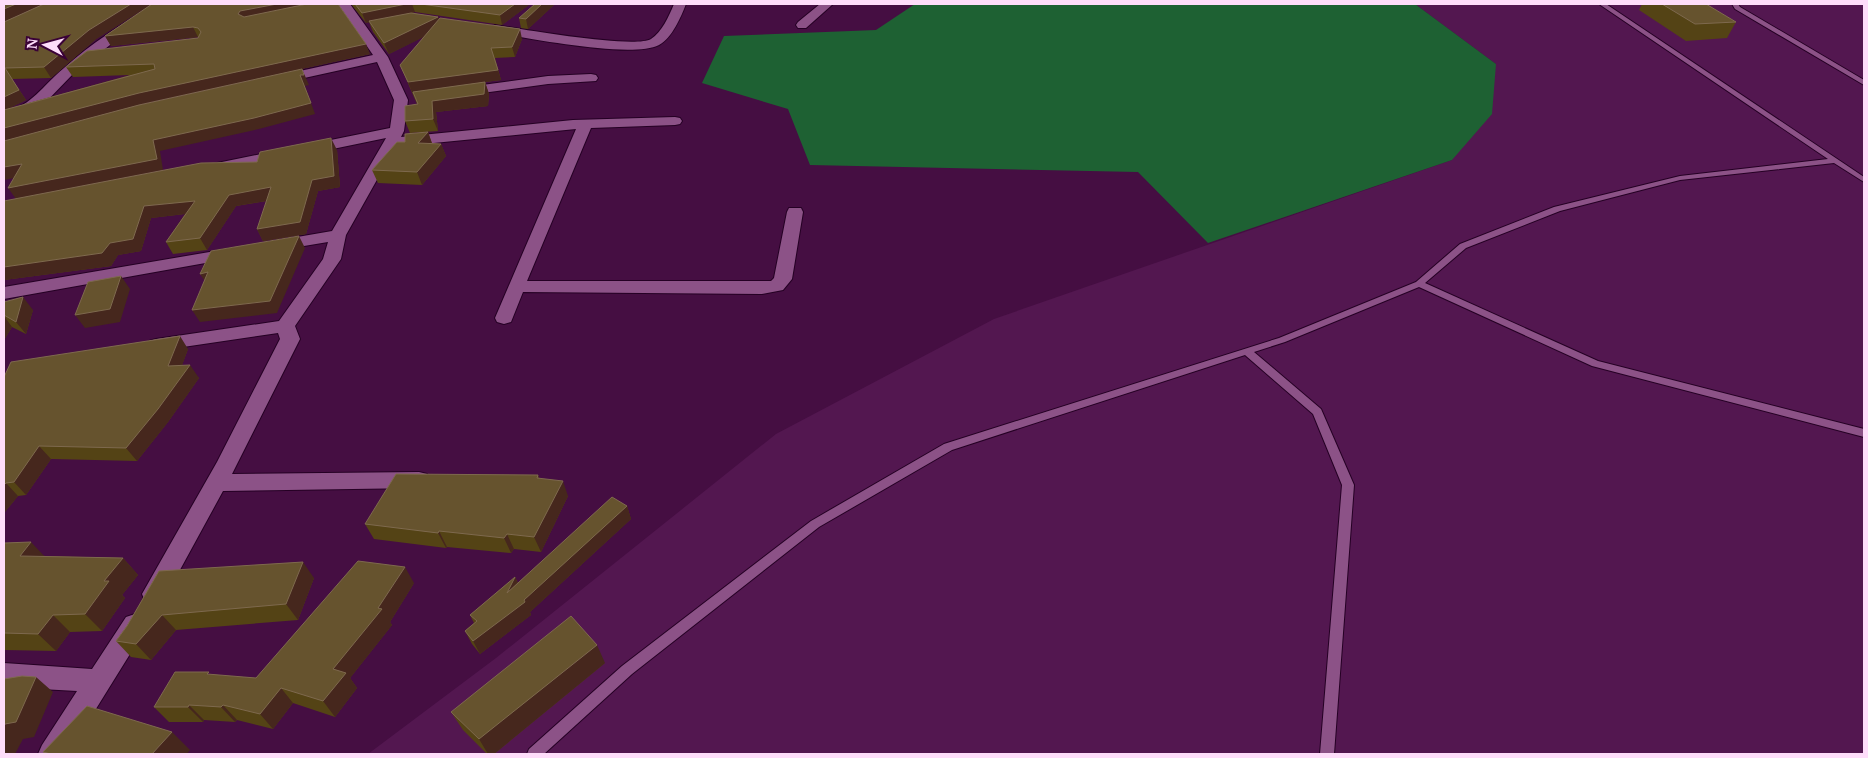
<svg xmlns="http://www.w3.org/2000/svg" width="1868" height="758" viewBox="0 0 1868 758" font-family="'PT Serif',serif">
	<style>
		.built { fill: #531750 }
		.green { fill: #1e6133 }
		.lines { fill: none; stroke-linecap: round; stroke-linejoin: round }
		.lane-casing { stroke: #250024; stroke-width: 2 }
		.street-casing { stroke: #250024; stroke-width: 2 }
		.lane { fill: #8c5287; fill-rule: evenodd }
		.street { fill: #8c5287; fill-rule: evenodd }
		.wall { fill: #544315 }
		.shaded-wall { fill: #46271d }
		.building { fill: #66532e; stroke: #7e694e }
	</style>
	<rect width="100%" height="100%" fill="#450e42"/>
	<!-- built -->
	<path class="built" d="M1415,4H1864V754H368L496,658L776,434L994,319L1452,160L1496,64Z"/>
	<!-- green -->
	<path class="green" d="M915,4H1415L1496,64L1492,114L1452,160L1208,243L1138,172L810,165L788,109L702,83L724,36L876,30Z"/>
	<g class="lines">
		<defs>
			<path id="lane" d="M1599,4H1606L1864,177V182L1834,163L1680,180L1560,211L1466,248L1425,283L1598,361L1864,429V437L1592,366L1419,287L1285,342L1254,352L1321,409L1354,485L1334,754H1320L1342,485L1313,414L1245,355L952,450L819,527L632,674L544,754H527L529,749L622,666L811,521L944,444L1279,338L1416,282L1460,244L1554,207L1680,176L1828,159Z
				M1732,4H1738L1740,7L1864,80V85L1735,9Z"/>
			<path id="street" d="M154,4H168L110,45L73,74L41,107L28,115L4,122V113C34,104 41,87 64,68C91,43 123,24 154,4Z
				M338,4H350L388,57L408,100L404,131L401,137L573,120L675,117L680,118L682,121L680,124L675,125L591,128L527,281H771L774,278L787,212L789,208H801L803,212L792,279L783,290L762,294L523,292L511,322L504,324L497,322L495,318L576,129L403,146L397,144L346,235L341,259L295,326L300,339L232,474L419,472L427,474L430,480L427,486L419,488L223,491L163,601L154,604L145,601L142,594L217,462L280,339L278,333L156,351L149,349L146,345L149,341L156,339L279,321L323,259L328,242L274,251L268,250L265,246L268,242L274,241L332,231L386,138L217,173L211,171L209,168L211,165L217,163L390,128L394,100L377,62L277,84L270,80L277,76L373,55Z
				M674,4H686C681,17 672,38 659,45C631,59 529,38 495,33L489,29L495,25C521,29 634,49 651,39C662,32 669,16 674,4Z
				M820,4H833L806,28H798L796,25L798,22Z
				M591,74L596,75L598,78L596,81L548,84L460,96L453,92L460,88L548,76Z
				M233,248L239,249L242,253L239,257L4,299V287Z
				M135,614L144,617L148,625L68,754H38L42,745L77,691L4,687V663L92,669L126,617Z"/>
		</defs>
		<!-- lane casing -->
		<use href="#lane" class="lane-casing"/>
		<!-- street casing -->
		<use href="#street" class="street-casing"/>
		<!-- lane -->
		<use href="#lane" class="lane"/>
		<!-- street -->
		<use href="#street" class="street"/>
	</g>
	<!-- wall -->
	<path class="wall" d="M4,4H43L11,18L95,40L51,78L12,79L26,100L7,109L130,75L73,77L66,67L198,38V37L111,46L105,36L152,4L370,54L145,103L4,141Z
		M351,4H530L502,25L415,12L412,13L438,17L439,20L522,39L515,57L495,58L501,80L485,82L489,94L488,106L436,112L438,131L410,133L405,121L417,104L400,65L425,36L389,54L373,32L369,22L366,23Z
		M535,4H555L528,29L521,28L519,18Z
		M1642,4H1706L1736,22L1727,38L1686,41L1639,10Z
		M428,132L432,143L441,144L446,156L422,185L378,183L372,170L405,142Z
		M337,150L340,187L318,191L306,234L263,241L257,229L267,201L236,206L207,250L173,254L166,242L185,214L151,218L141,251L118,255L111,266L4,280L257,162Z
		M4,302L33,310L26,334L12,327L4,340Z
		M188,349L182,365L199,378L168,422L137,461L51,459L26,495L18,496L4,513V377Z
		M538,475L539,478L568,496L541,552L514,549L511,553L447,547L446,548L374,539L365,524Z
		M627,506L631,519L530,612L531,615L480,654L472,644L465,631L474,623L470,615L515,577L518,583Z
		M4,543L45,556L123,558L138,575L122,595L125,598L102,631L70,632L56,651L4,650Z
		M159,571L314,578L298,620L176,630L151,660L131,657L116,641L127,626Z
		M414,583L390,622L392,625L350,678L357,688L335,717L293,703L273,729L237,720L235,722L204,720L203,722H169L154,707L211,675L256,678Z
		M605,663L494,754H487L463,730L451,712Z"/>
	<!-- shaded-wall -->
	<path class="shaded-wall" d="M16,4H43L4,22V9Z
		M131,4H152L95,40L51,78L44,67L89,30Z
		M277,4H328L245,21L238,14L240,11Z
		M406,4H412L415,12L366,23L362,13Z
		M515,4H530L502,25L500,15Z
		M542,4H555L528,29L526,19Z
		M438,17L442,28L389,54L384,43Z
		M193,27L198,37L111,46L105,36Z
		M520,29L522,39L515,57L512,47Z
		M366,44L370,54L145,103L4,141V128L139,93Z
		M302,69L309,85L305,86L315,114L259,129L160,151L163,170L16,199L8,188L153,140L300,75Z
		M498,70L501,80L485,82L489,94L488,106L436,112L438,131L433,119L432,101L485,82L412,92L408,82Z
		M19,90L26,100L4,111V97Z
		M428,132L432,144L418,143Z
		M331,138L337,150L340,187L318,191L306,234L263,241L257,229L312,180Z
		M441,144L446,156L422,185L417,172Z
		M22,164L30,175L4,180V167Z
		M271,187L277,199L236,206L207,250L200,238L229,195Z
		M195,201L201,212L151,218L141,251L118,255L111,266L4,280V267L110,243L144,206Z
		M299,236L305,248L277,313L200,322L192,310Z
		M208,272V286L200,274Z
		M121,276L130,289L120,322L85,328L75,315Z
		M23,297L33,310L26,334L16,322Z
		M4,316L12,327L4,340Z
		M180,336L188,349L177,379L168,366Z
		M190,365L199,378L168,422L137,461L126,448Z
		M39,446L51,459L26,495L14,482Z
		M563,481L568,496L541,552L534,537Z
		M6,483L18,496L4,513V485Z
		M627,506L631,519L530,612L531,615L480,654L473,641L524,600Z
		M439,531L447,547L446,548L438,533Z
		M507,534L514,549L511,553L504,538Z
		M31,542L47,559L20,556Z
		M123,558L138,575L122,595L125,598L102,631L85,614L104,581Z
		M303,562L314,578L298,620L286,604Z
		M405,567L414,583L390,622L392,625L350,678L357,688L335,717L323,701L333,669L378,608Z
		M515,577L521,590L507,593Z
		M53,615L70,632L56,651L38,634Z
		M162,615L176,630L151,660L136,644Z
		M597,645L605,663L494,754H488L479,739Z
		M36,677L53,692L34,737L23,739L15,754H4V727Z
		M281,688L293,703L273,729L260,714Z
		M189,705L204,720L203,722L188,707Z
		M223,705L237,720L235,722L221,707Z
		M172,732L190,750L187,754H152Z"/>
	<!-- building -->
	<path class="building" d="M4,4H16L4,9Z
		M44,4H131L89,30L44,67L5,68L19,90L4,97V22Z
		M152,4H277L240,11L238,14L244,17L307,4H338L366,44L139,93L4,128V110L155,69L154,64L66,67L87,51L198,38L201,32L198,28L193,27L105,36Z
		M355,4H406L362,13Z
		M421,4H515L500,15Z
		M535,4H542L526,19L519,18Z
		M1662,4H1706L1736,22L1695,24Z
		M411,13L438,17L384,43L369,21Z
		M440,18L520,29L512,47L491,48L498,70L408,82L400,65Z
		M302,69L304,75H300L311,103L254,118L153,140L157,159L8,188L22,164L4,167V141L139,105Z
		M485,82L484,94L432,101L433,119L405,121V106L418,104L413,92Z
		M428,132L418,143L441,144L417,172L372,170L397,142H405V134Z
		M331,138L334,176L312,180L300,222L257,229L271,187L229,195L200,238L166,242L195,201L144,206L133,239L110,243L102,253L4,267V201L201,163L257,162L260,152Z
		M299,236L270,301L192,310L208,272L200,274L211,251Z
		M121,276L110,309L75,315L88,282Z
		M23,297L16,322L4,315V302Z
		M180,336L168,366L190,365L158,409L126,448L39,446L14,482L6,483L4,485V377L11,362Z
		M396,474L538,475L537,478L563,481L534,537L507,534L504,538L439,531L438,533L365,524Z
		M612,497L627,506L524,600L525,602L473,641L465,631L477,621L470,615L515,577L507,593Z
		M31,542L20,556L123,558L104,581H109L85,614L53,615L38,634L4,633V543Z
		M358,561L405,567L378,608L382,609L333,669L346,673L323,701L281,688L260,714L223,705L221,707L189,705L188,707H154L175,672H209L207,674L256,678Z
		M303,562L286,604L162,615L136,644L116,641L127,626L159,571Z
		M571,616L597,645L479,739L451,712Z
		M22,676L36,677L16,722L5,724L4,727V679Z
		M87,706L172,732L152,754H51L43,752Z"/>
	<!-- border -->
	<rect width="1868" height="758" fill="none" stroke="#feddfa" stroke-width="10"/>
	<!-- north arrow -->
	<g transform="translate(45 45) rotate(276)" stroke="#3a0237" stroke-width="4" paint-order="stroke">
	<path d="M0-4L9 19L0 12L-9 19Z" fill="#feddfa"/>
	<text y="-8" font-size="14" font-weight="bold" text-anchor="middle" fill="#feddfa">N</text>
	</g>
</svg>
